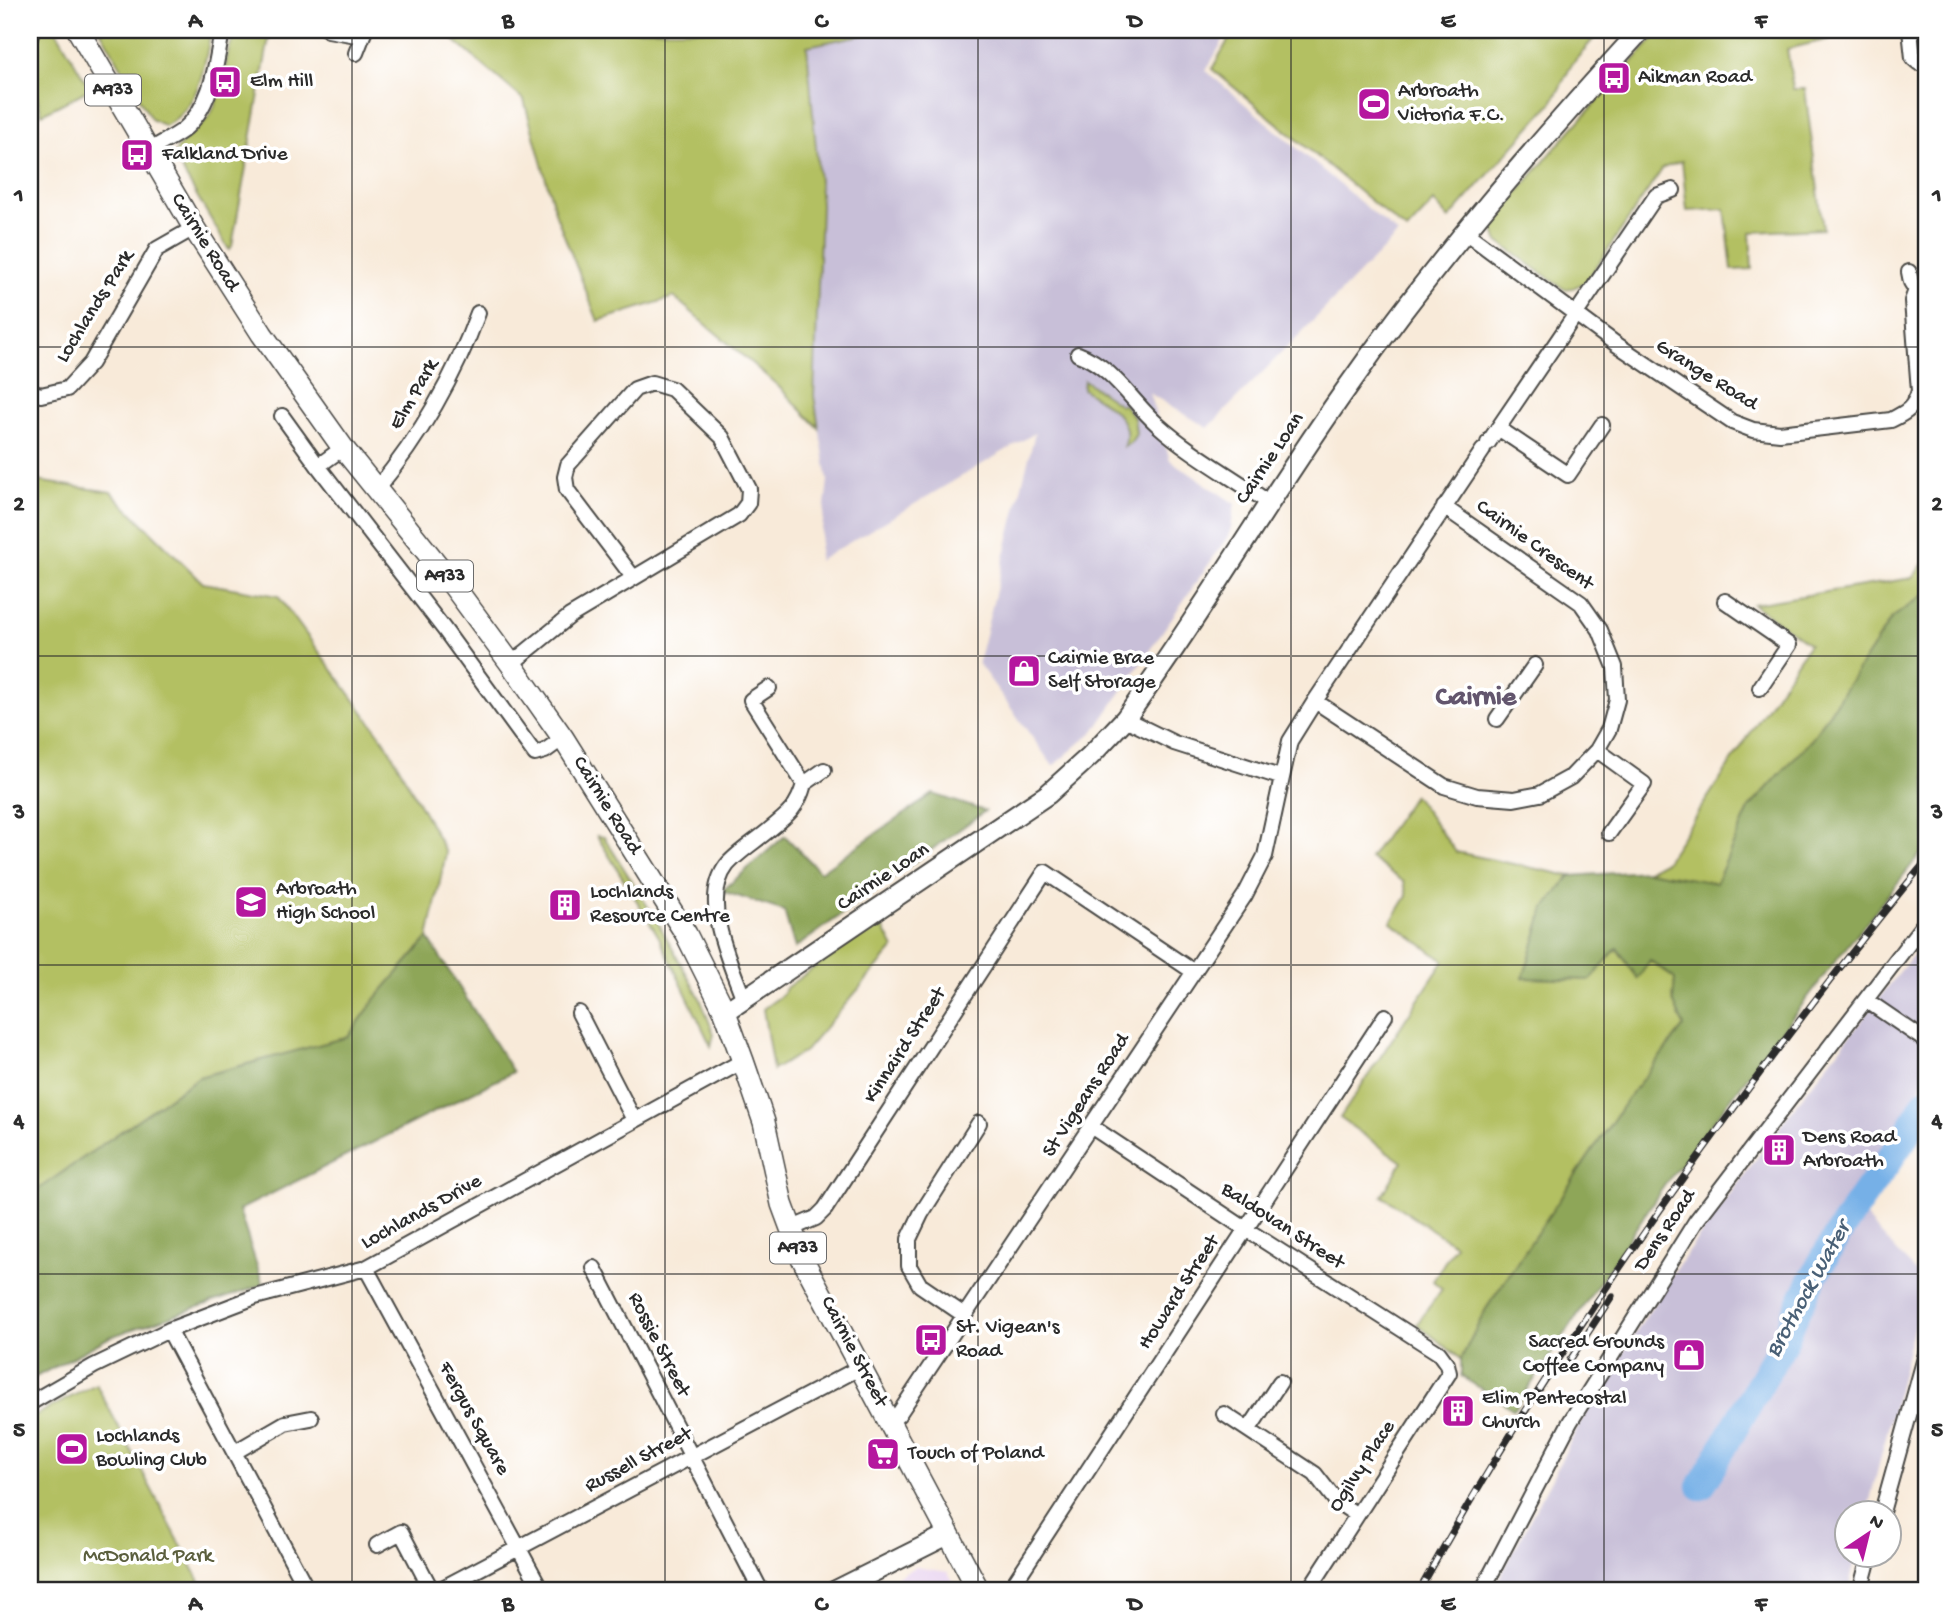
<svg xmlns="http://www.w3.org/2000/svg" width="1956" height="1621" viewBox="0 0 1956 1621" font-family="'Gochi Hand',sans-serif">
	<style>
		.built { fill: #e7d2ef }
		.industrial { fill: #c8bfd8 }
		.green { fill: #b3c062; stroke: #6f7646; stroke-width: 2 }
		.forest { fill: #8ea658; stroke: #5c6842; stroke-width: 2 }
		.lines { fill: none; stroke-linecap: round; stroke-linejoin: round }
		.river { stroke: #76b0e7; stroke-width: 28 }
		.street-casing { stroke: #4a4845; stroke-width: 18 }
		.secondary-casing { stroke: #4a4845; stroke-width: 23 }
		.primary-casing { stroke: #4a4845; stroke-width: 24 }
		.street { stroke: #fff; stroke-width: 14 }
		.secondary { stroke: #fff; stroke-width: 19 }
		.primary { stroke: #fff; stroke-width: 21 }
		.rail-casing { stroke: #2b2b2b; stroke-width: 7 }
		.rail { stroke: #fff; stroke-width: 4.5; stroke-dasharray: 13; stroke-linecap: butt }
		.grid { fill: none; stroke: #2b2b2b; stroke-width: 2; stroke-opacity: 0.55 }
		.labels { text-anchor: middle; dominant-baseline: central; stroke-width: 7; stroke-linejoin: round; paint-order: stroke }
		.shield { fill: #fff; stroke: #6b6b6b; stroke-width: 2 }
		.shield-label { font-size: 19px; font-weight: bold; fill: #2b2b2b }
		.poi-label { font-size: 21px; fill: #2b2b2b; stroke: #fff; text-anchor: start }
		.street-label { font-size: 21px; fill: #2b2b2b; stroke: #fff }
		.park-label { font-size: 21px; fill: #5b5f3e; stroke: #fff }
		.water-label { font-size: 23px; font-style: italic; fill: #496076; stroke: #fff }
		.district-label { font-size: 28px; font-weight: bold; fill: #63566e; stroke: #fff }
		.neatline { fill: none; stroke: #2b2b2b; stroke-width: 2.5 }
		.grid-label { font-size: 23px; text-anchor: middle; font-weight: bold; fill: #2b2b2b }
	</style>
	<rect width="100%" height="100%" fill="#fff"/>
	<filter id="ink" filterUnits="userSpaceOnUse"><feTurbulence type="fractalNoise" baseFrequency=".0143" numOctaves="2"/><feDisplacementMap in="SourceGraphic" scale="14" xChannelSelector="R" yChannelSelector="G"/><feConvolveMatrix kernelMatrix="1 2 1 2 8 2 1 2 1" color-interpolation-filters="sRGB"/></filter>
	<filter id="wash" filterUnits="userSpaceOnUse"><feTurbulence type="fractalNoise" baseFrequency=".00686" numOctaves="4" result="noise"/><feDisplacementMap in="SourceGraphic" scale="28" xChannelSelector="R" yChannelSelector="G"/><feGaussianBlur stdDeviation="1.57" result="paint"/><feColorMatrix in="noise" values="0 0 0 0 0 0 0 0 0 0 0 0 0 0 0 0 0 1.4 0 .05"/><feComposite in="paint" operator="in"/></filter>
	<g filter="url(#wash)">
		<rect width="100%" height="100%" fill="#f8ead9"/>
		<!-- built -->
		<path class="built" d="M915,1567L948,1572L958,1591H872Z"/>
		<!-- industrial -->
		<path class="industrial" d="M886,30L919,33L924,30H1229L1206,71L1398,234L1208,428L1149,393L1170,460L1235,504L1231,528L1228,536L1095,730L1053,766L978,663L1035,433L818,561L828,481L814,396L821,205L806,46Z
			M1926,938V1075L1899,1131L1857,1187L1851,1201L1925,1282L1867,1512H1848V1554L1856,1555L1848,1591H1493L1586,1412L1679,1264L1789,1114Z"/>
		<!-- green -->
		<path class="green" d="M38,30H56L90,89L42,114C38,99 24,65 30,51C33,43 38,40 38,30Z
			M100,30H211C204,67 201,106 165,126L151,119Z
			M241,30L270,32L232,246L229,250L183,172L175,154C178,142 199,130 207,119C213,112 216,103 219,95C228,75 223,43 241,30Z
			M442,30H886L807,46L821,205L814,396L819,428L777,385L674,297L598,321L556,215L524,100Z
			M1234,30H1601L1572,64L1553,101L1449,219L1434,202L1407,231L1212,69Z
			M1661,30H1829L1830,39L1787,49L1793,89H1805L1823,229L1750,232L1752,269L1732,270L1725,209L1687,211L1682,161L1663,168L1586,282L1573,288L1564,289L1497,241L1492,223L1557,146Z
			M1084,380L1120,405L1123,404L1134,417L1136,434L1131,442L1124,447C1136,417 1102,402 1083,389Z
			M30,480L111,492L203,583L278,596L386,743L446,853L428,938L377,997L348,1037L199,1077L30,1195Z
			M1926,560V593L1892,618L1812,739L1750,807L1716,884L1647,871L1666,861L1809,644L1753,604L1912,578Z
			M1414,795L1456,852L1570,876L1545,908L1524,978L1616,948L1638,978L1649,960L1675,979L1673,1001L1684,1026L1628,1098L1486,1309L1461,1359L1417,1324L1442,1289L1433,1281L1455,1245L1382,1196L1402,1162L1340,1118L1444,961L1391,922L1407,896L1404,882L1370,858Z
			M597,836L604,837L657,921L699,996L714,1034L711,1046L659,937Z
			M880,921L894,948L805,1051L773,1070L763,1009L782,995L787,987Z
			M96,1384L205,1591H30V1418Z"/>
		<!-- forest -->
		<path class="forest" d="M1926,593V847L1837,959L1664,1186L1514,1410L1461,1376V1359L1486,1309L1628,1098L1684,1026L1673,1001L1675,979L1650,960L1638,979L1617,948L1590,980L1523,978L1545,908L1570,876L1647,871L1716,883L1750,807L1812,739L1892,618Z
			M933,794L985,811L795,948L784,911L722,891L785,836L820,872Z
			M428,938L513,1072L239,1210L263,1285L110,1337L30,1380V1195L199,1077L348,1037L377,997Z"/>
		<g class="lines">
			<!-- river -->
			<path class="river" d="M1701,1486L1785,1340C1798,1303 1826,1252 1848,1219C1873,1179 1905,1143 1926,1101"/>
		</g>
	</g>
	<g filter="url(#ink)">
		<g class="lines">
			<defs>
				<path id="street" d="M328,30L362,36
					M1910,30L1913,58L1919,63L1926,62
					M30,38L32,30
					M356,53L365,30
					M149,151C159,144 172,138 182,131C212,107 216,65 222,30
					M1465,232L1616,344L1732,422L1753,430L1780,433L1891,420C1907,412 1914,408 1919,391L1912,301L1916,290L1926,284
					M1909,272L1911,282L1916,290
					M1078,354C1113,367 1131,401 1158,425C1189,453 1234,478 1269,503
					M30,392L41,395L67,389L91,363L157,249L194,228
					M282,416L318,466L444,629L535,754L545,751L563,738
					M1498,428L1568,475L1602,425
					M1488,443L1656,196L1673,190
					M318,466L343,448
					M376,490C419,438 455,376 478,313
					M1725,601L1789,645L1760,688
					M511,664L570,616L739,515L748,503L749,489L722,437L672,389L652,383L635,389L568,465L565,477L567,490L633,577
					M1315,701L1444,786L1477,796L1514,799L1540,794L1571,777L1597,750L1609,729L1617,700L1615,667L1600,630L1581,603L1444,507
					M1125,719L1174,743L1280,777
					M1497,719L1535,665
					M1597,750L1644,784L1609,833
					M804,784L824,770
					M744,1000C731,963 699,901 727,865C738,852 756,841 769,830C788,815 798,807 804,784L751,700L769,688
					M1866,1000L1926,1041
					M579,1013L634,1120
					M1092,1127L1247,1230L1439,1353L1447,1364L1449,1373L1308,1591
					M790,1229L816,1218L825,1209L1045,872L1194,972
					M366,1268L542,1591
					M594,1268L761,1591
					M964,1315L920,1285L909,1266V1239L921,1214L979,1123
					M169,1330L308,1591
					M30,1403L94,1366L169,1330L255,1297L366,1268L743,1061
					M1224,1414L1315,1474L1336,1501L1357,1515
					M891,1421L898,1415L1245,895L1265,856L1290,741L1315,701L1483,450
					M1249,1429L1280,1382
					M235,1452L285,1423L311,1418
					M1882,1512L1926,1354
					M377,1545L401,1532L432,1591
					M437,1591L861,1367
					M1009,1591L1385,1016
					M1482,1591L1570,1422L1696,1221L1926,921
					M1860,1591L1870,1554"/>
				<path id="secondary" d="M725,1012L1048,794L1090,756L1125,719C1204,611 1271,494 1349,385C1437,259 1538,143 1641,30
					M835,1591L949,1534"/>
				<path id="primary" d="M78,30L194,228L262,334L343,448L447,577L511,664L563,738L686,934L725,1012L743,1061L764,1122L782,1204L802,1258L979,1591"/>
			</defs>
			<!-- street casing -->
			<use href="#street" class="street-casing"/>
			<!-- secondary casing -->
			<use href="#secondary" class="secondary-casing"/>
			<!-- primary casing -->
			<use href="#primary" class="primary-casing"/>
			<!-- street -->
			<use href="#street" class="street"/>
			<!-- secondary -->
			<use href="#secondary" class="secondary"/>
			<!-- primary -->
			<use href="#primary" class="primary"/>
			<defs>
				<path id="rail" d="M1570,1360L1612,1296
					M1419,1591C1512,1422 1619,1263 1734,1108C1796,1024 1859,941 1926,861"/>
			</defs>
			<!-- rail casing -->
			<use href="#rail" class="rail-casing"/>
			<!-- rail -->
			<use href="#rail" class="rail"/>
		</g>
	</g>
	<!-- grid -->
	<path class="grid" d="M352,30V1591M665,30V1591M978,30V1591M1291,30V1591M1604,30V1591M30,347H1926M30,656H1926M30,965H1926M30,1274H1926"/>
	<!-- icons -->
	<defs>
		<symbol id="bus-square" viewBox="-11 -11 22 22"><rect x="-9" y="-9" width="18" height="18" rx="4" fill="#b5179e" stroke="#fff"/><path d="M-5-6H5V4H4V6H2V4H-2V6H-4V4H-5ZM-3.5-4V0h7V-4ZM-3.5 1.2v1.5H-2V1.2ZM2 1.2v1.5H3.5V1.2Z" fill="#fff"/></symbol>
		<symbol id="stadium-square" viewBox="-11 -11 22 22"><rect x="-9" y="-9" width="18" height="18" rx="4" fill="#b5179e" stroke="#fff"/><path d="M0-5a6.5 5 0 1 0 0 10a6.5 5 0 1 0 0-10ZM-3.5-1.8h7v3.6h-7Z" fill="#fff"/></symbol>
		<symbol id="shop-square" viewBox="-11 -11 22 22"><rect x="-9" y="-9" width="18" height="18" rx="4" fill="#b5179e" stroke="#fff"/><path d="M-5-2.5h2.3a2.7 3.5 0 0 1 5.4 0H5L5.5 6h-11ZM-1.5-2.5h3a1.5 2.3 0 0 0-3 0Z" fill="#fff"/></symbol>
		<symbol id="school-square" viewBox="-11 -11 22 22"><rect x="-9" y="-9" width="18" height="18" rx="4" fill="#b5179e" stroke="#fff"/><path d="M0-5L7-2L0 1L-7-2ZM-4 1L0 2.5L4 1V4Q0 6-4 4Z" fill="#fff"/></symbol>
		<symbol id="building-square" viewBox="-11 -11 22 22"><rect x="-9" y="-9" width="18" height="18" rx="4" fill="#b5179e" stroke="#fff"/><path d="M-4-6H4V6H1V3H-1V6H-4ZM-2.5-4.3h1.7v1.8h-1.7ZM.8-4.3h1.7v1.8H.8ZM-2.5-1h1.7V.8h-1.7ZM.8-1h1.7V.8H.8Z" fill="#fff"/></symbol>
		<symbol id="supermarket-square" viewBox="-11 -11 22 22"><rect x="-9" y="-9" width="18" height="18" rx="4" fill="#b5179e" stroke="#fff"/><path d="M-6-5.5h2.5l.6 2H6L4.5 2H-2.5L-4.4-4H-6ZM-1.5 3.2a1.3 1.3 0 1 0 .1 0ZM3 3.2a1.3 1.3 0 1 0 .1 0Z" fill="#fff"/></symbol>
	</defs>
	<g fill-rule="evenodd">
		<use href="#bus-square" x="1595" y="59" width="38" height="38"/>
		<use href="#bus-square" x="206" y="63" width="38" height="38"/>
		<use href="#stadium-square" x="1355" y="85" width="38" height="38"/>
		<use href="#bus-square" x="118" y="136" width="38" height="38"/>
		<use href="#shop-square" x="1005" y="652" width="38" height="38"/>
		<use href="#school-square" x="232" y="883" width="38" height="38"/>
		<use href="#building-square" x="546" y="886" width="38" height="38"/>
		<use href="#building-square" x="1760" y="1131" width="38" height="38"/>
		<use href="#bus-square" x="912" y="1321" width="38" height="38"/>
		<use href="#shop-square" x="1670" y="1336" width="38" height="38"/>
		<use href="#building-square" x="1439" y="1392" width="38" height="38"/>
		<use href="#stadium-square" x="53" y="1430" width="38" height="38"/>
		<use href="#supermarket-square" x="864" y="1435" width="38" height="38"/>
	</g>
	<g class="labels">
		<!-- shield labels -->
		<g class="shield">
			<rect x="85" y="74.5" width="56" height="31" rx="5"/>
			<rect x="417" y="560.5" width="56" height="31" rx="5"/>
			<rect x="770" y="1232.5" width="56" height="31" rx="5"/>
		</g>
		<g class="shield-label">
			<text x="113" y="90">A933</text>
			<text x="445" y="576">A933</text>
			<text x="798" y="1248">A933</text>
		</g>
		<!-- poi labels -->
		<g class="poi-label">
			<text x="1638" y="78">Aikman Road</text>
			<text x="250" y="82">Elm Hill</text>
			<text x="1398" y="92">Arbroath<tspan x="1398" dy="24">Victoria F.C.</tspan></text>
			<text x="162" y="155">Falkland Drive</text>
			<text x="1048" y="659">Cairnie Brae<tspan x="1048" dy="24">Self Storage</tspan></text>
			<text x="276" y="890">Arbroath<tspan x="276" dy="24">High School</tspan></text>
			<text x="590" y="893">Lochlands<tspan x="590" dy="24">Resource Centre</tspan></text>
			<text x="1803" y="1138">Dens Road<tspan x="1803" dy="24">Arbroath</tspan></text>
			<text x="956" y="1328">St. Vigean's<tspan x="956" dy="24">Road</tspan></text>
			<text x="1664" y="1343" text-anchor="end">Sacred Grounds<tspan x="1664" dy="24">Coffee Company</tspan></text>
			<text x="1482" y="1399">Elim Pentecostal<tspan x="1482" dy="24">Church</tspan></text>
			<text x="96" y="1437">Lochlands<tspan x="96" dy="24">Bowling Club</tspan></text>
			<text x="908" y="1454">Touch of Poland</text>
		</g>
		<!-- street labels -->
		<g class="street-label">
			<text transform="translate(204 243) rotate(58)">Cairnie Road</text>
			<text transform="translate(96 307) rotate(-58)">Lochlands Park</text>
			<text transform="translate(1706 376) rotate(32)">Grange Road</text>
			<text transform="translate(415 395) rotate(-60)">Elm Park</text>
			<text transform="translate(1271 459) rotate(-56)">Cairnie Loan</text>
			<text transform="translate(1534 546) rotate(36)">Cairnie Crescent</text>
			<text transform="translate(606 806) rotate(58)">Cairnie Road</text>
			<text transform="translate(884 878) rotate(-34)">Cairnie Loan</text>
			<text transform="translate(906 1046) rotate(-57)">Kinnaird Street</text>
			<text transform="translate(1087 1096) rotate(-57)">St Vigeans Road</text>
			<text transform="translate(422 1213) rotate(-29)">Lochlands Drive</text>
			<text transform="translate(1282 1227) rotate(33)">Baldovan Street</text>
			<text transform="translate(1666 1231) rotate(-56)">Dens Road</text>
			<text transform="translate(1180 1293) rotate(-57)">Howard Street</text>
			<text transform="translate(658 1345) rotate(63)">Rossie Street</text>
			<text transform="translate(853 1352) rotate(62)">Cairnie Street</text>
			<text transform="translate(473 1419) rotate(61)">Fergus Square</text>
			<text transform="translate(639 1461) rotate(-28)">Russell Street</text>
			<text transform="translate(1363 1467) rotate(-57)">Ogilvy Place</text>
		</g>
		<!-- park labels -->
		<g class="park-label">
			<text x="148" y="1557">McDonald Park</text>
		</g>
		<!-- water labels -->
		<g class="water-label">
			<text transform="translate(1809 1290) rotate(-61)">Brothock Water</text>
		</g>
		<!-- district labels -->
		<g class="district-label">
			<text x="1476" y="698">Cairnie</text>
		</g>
	</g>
	<!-- margin -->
	<rect width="1956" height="1621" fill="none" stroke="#fff" stroke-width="77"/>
	<!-- north arrow -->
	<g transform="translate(1868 1534) rotate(35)"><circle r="33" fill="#ffffff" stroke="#aaaaaa" stroke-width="2"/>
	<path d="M0-5L12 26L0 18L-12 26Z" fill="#b5179e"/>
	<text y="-10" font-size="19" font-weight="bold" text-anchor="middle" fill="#2b2b2b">N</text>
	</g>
	<rect x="38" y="38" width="1880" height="1544" class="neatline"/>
	<g class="grid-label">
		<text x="195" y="27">A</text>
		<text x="508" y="27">B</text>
		<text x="821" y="27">C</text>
		<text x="1135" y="27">D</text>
		<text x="1448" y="27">E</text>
		<text x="1761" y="27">F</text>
		<text x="19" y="201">1</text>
		<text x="1937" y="201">1</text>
		<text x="19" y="510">2</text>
		<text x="1937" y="510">2</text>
		<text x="19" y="818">3</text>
		<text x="1937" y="818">3</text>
		<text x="19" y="1127">4</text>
		<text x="1937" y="1127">4</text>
		<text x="19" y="1436">5</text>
		<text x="1937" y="1436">5</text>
		<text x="195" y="1610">A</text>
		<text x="508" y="1610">B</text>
		<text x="821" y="1610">C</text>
		<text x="1135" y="1610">D</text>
		<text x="1448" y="1610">E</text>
		<text x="1761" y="1610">F</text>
	</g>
</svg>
